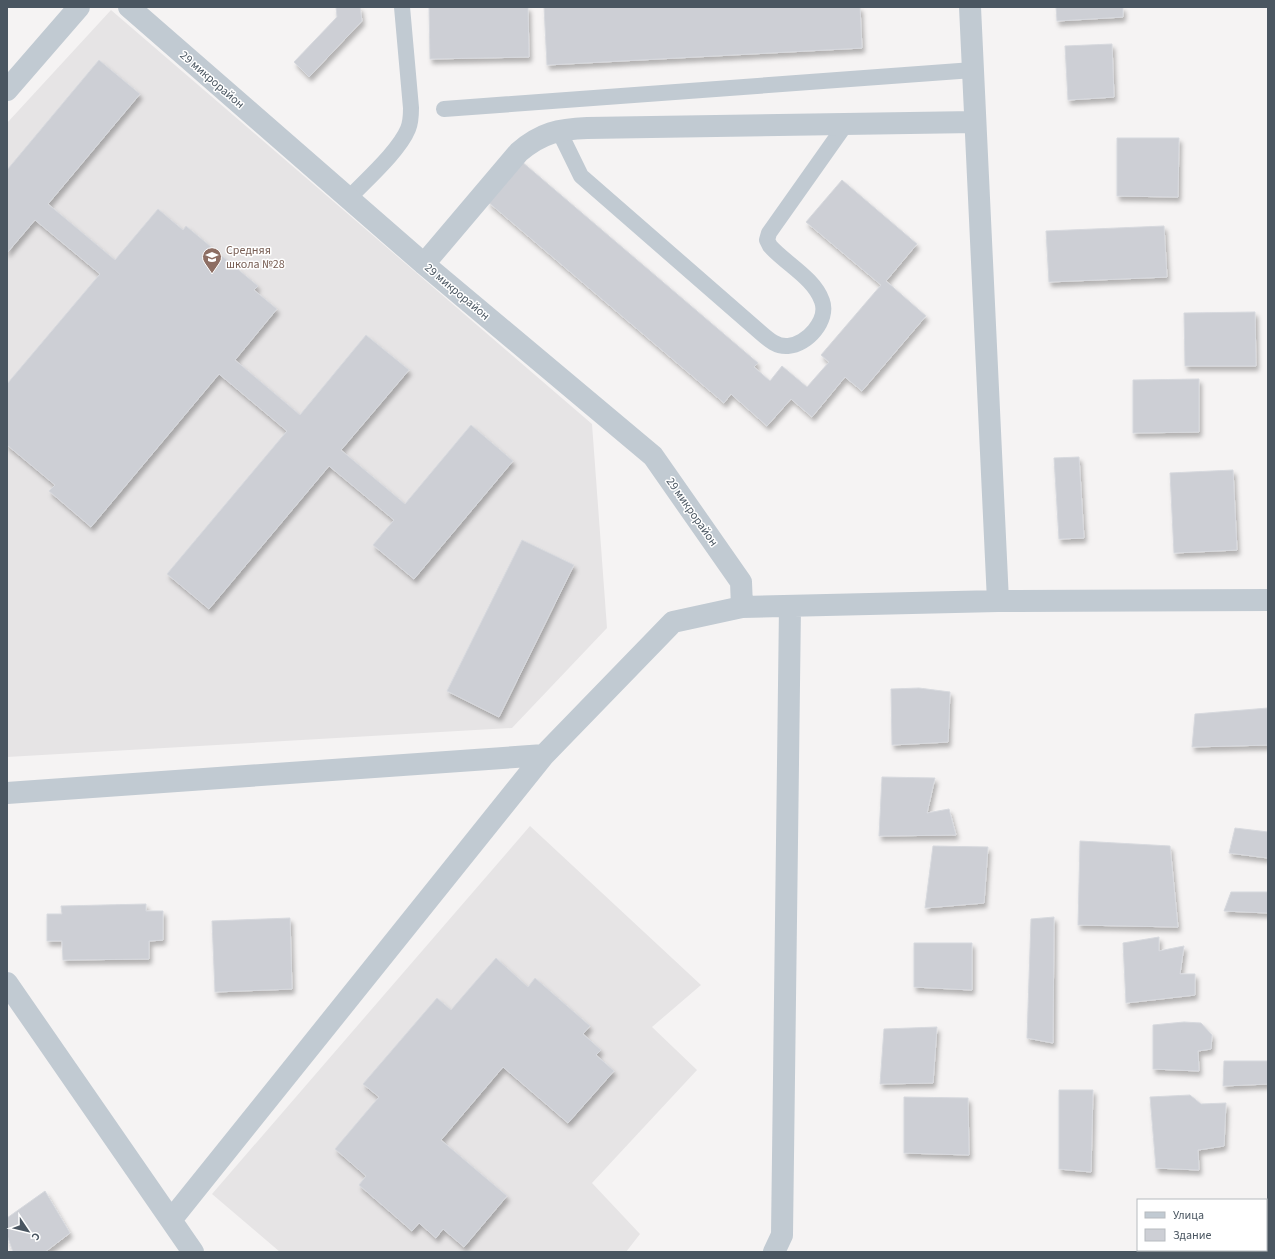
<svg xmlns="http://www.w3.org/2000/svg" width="1275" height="1259" viewBox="0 0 1275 1259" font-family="'Source Sans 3',sans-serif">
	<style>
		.education { fill: #e6e4e5 }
		.building { fill: #cdcfd5; stroke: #d7d9de; filter: url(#shadow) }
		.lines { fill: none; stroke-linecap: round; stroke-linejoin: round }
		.service { stroke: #c1cad2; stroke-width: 16 }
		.minor { stroke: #c1cad2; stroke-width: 22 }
		.labels { text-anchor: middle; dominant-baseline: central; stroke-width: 3; stroke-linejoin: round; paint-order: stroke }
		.street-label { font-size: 12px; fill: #4a5661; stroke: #fff }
		.education-label { font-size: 12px; fill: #785e54; stroke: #fff; text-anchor: start }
	</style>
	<defs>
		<filter id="shadow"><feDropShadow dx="2.5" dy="4.5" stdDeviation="2" flood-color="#0004"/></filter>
	</defs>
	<rect width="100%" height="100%" fill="#f5f3f3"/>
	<!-- education -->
	<path class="education" d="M111,10L592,424L607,628L512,728L7,757V123Z
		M530,826L701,985L652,1027L697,1070L592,1183L640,1234L626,1252H280L212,1194Z"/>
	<!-- building -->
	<path class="building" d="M336,7H360L362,21L309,77L294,62L337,17Z
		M429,7H528L529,57L430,59Z
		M544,7H860L862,48L547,65Z
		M1056,7H1123V17L1057,21Z
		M1112,44L1114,97L1068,100L1065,46Z
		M99,60L140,94L48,204L115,260L158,209L183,230L186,226L258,286L254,290L277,309L235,360L300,415L366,335L409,370L341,450L405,504L471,425L513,461L414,579L373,545L394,520L329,466L209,609L167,574L287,431L219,374L91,527L49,491L55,485L7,445V384L100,274L35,220L7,253V170Z
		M1117,138H1179L1178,197L1117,196Z
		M521,161L758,363L754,367L770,381L782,366L807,387L829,362L821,355L881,285L806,222L842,180L917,244L886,281L926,316L862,391L845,377L812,417L791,399L767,426L731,394L724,403L488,202Z
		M1164,226L1167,277L1049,282L1046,231Z
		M1255,312L1256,366H1185L1184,313Z
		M1199,379V432L1133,433V380Z
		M1079,457L1084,538L1059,539L1054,458Z
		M1233,470L1237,550L1174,553L1170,473Z
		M522,540L574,565L499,717L447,691Z
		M919,688L950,692L948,742L892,745L891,689Z
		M1268,708V745L1192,747L1195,714Z
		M882,777L935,778L927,813L949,809L956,835L879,836Z
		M1235,828L1268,832V858L1229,853Z
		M1080,841L1170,846L1178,927L1078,925Z
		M933,846L988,847L984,903L925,908Z
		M1231,892H1268V913L1224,911Z
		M146,904V911H163V940L149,941V959L63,960L62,941H47V914H62L61,906Z
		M1054,917L1053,1043L1027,1038L1031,919Z
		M290,918L292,989L215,992L212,921Z
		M1159,937V951L1184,946L1180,974H1195V995L1126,1003L1123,943Z
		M914,943H972V990L914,987Z
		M496,958L528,987L535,978L590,1026L583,1034L601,1050L596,1055L614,1071L568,1123L503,1067L441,1140L507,1196L464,1247L443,1229L436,1238L419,1223L412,1231L359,1185L366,1176L335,1149L379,1097L363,1084L437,998L451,1010Z
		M1184,1022L1201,1023L1212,1035L1211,1049L1198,1051L1199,1071L1153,1069V1025Z
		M937,1027L933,1083L880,1084L884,1029Z
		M1224,1061H1268V1084L1223,1086Z
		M1059,1090H1093L1091,1172L1059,1169Z
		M1190,1095L1201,1104L1226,1103L1224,1146L1198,1150L1199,1170L1156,1168L1150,1097Z
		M904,1097L968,1098L969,1155L904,1153Z
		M45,1191L70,1233L45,1252H13L7,1235V1218Z"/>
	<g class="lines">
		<!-- service -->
		<path class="service" d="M444,109L973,70
			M559,131L581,176L761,333C769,340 777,347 788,346C807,345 829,320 822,301C814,278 786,264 770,246L767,240L769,233L846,124
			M349,198C366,180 399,151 408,129C411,122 411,115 411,108L402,7"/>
		<!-- minor -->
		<path class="minor" d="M129,7L424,264L653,456L741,582L742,607
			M970,7L998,601
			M7,90L79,7
			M424,264L519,152C541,133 559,129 587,128L975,122
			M7,793L544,755L673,622L742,607L998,601L1268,600
			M7,983L193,1252
			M171,1220L544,755
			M774,1252L782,1235L790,606"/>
	</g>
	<!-- icons -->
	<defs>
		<symbol id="school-pin" viewBox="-11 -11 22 30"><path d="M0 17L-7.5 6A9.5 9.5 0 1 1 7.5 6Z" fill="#8d6e63" stroke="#fff"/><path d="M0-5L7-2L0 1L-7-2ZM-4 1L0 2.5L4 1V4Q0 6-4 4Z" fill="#fff"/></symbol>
	</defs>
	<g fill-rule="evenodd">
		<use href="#school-pin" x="201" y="246" width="22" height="30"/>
	</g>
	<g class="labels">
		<!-- street labels -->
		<g class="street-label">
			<text transform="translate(212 80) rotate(41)">29 микрорайон</text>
			<text transform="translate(457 292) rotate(40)">29 микрорайон</text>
			<text transform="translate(692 512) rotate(55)">29 микрорайон</text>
		</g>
		<!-- education labels -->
		<g class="education-label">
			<text x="226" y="250">Средняя<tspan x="226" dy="14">школа №28</tspan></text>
		</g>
	</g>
	<!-- border -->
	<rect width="1275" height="1259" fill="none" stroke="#4a5661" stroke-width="16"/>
	<!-- legend -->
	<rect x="1137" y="1199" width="130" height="52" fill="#ffffff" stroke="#b7bbc0"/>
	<rect x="1145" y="1212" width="20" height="6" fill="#c1cad2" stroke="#b7bbc0"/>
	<text x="1173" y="1219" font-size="12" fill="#4a5661">Улица</text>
	<rect x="1145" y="1229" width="20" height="12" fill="#cdcfd5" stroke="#b7bbc0"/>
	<text x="1173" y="1239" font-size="12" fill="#4a5661">Здание</text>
	<!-- north arrow -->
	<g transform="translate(28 1231) rotate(125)" stroke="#ffffff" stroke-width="3" paint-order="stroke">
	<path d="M0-3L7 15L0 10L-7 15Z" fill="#4a5661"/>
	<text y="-6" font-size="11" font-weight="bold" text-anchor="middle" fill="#4a5661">С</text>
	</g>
</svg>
